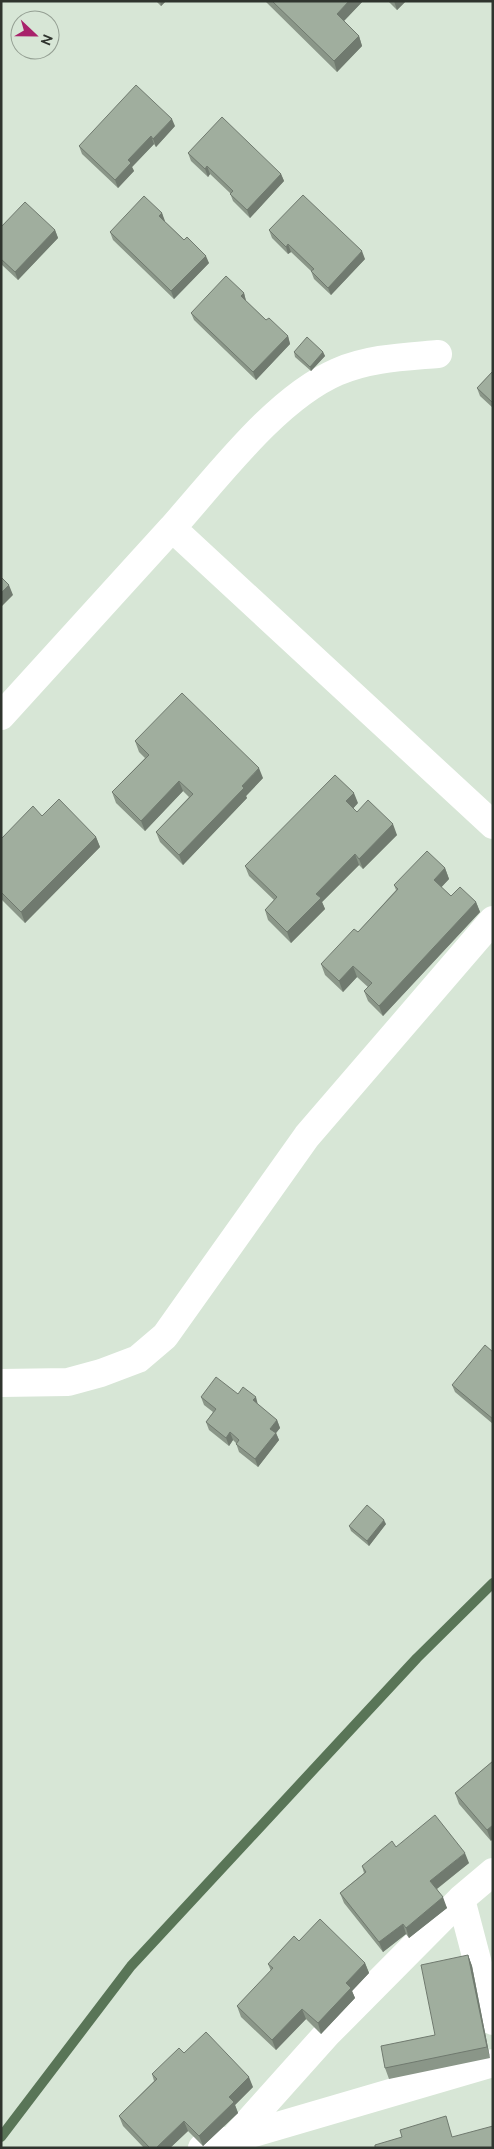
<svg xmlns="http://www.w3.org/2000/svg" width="494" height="2149" viewBox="0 0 494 2149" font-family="Ubuntu,sans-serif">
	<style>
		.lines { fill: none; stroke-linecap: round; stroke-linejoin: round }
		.stream { stroke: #597557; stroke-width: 10 }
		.minor { stroke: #fff; stroke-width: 28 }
		.wall { fill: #8a9688 }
		.shaded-wall { fill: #707a6f }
		.building { fill: #a0ae9e; stroke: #707a6f }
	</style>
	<rect width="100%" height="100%" fill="#d7e6d6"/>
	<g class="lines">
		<!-- stream -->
		<path class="stream" d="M1,2137L131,1966L417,1658L493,1583"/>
		<!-- minor -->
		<path class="minor" d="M172,528C217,478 275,399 337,372C369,358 404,357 438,354
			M1,716L172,528L493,825
			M1,1383L68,1382L101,1373L138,1359L165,1336L307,1136L493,920
			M493,1872L461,1899L493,2021
			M233,2139L327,2034L461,1899
			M202,2148L493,2063"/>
	</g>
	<!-- wall -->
	<path class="wall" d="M156,1H166L161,6Z
		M265,1H363L344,21L359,36L362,46L337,72Z
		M388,1H406L397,10Z
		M175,126L156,147L154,144L132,167L134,171L118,188L82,154L79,146Z
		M188,153L281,174L284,181L250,218L233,201L230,193L210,174L208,177L191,161Z
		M162,213L164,221L209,263L174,299L113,240L110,232Z
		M1,227L55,230L58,238L18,280L1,264Z
		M269,230L365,259L331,295L314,279L311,271L291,252L288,254L272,238Z
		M244,293L246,301L266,320L288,336L290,344L256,380L194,320L191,313Z
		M294,352H323L325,356L311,371L295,357Z
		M493,371V408L480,396L477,388Z
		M135,741L263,778L246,796L247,798L183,865L160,842L156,832L189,797L183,791L145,831L116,803L112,792L145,758L139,752Z
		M358,803L353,808L357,812L397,835L363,869L359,865L322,902L325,909L291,943L268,920L265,910L274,900L249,876L245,866Z
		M42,816L96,837L100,847L25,923L1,899V839Z
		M445,868L449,879L441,887L451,896L476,902L480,912L383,1016L368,1001L364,991L368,987L357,977L343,992L325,975L321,964L358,932L396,890L394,885Z
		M493,1352V1424L455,1392L452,1385Z
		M238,1394L258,1405L277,1420L280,1428L276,1433L279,1440L258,1467L239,1452L236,1443L233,1440L229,1446L209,1430L206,1422L213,1412L204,1405L201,1397Z
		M386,1524L369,1546L351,1531L349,1526Z
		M493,1761L491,1841L459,1804L455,1793Z
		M396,1847L469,1863L437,1889L447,1908L409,1938L406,1934L383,1952L344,1903L340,1893L364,1873L362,1866Z
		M299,1941L365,1963L369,1973L352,1991L355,1998L321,2034L306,2019L276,2050L241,2017L237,2006L271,1971L268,1964Z
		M468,1955L472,1966L490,2058L389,2079L385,2068L435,2035Z
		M184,2053L253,2087L235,2105L238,2113L203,2146L188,2131L170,2148H144L123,2126L119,2116L154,2081L152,2074Z"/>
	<!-- shaded-wall -->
	<path class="shaded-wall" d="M160,1H166L161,6Z
		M349,1H363L340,25L337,14Z
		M394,1H406L397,10Z
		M359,36L362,46L337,72L334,61Z
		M172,119L175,126L156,147L153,139Z
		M151,136L154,144L132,167L134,171L118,188L115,180L128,160Z
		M207,166L210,174L208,177L205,169Z
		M281,174L284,181L250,218L247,210Z
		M162,213L165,221L162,224L159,216Z
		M55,230L58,238L18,280L15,272Z
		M288,244L291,252L288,254L286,247Z
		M362,251L365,259L331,295L328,288Z
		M206,256L209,263L174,299L171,291Z
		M244,293L246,301L243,304L241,296Z
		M288,336L290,344L256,380L253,372Z
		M323,352L325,356L311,371L310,367Z
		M9,585L13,595L1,607V593Z
		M259,768L263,778L246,796L247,798L183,865L179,855Z
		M179,781L183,791L145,831L141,821Z
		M354,793L358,803L350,812L346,801Z
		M393,824L397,835L363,869L359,859Z
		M96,837L100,847L25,923L21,912Z
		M355,854L359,865L322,902L325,909L291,943L287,932L316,894Z
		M445,868L449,879L438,891L434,880Z
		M476,902L480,912L383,1016L379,1006Z
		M353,966L357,977L343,992L339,981Z
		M256,1397L258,1405L253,1400Z
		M277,1420L280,1428L276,1433L279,1440L258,1467L255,1459L270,1429Z
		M230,1432L233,1440L229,1446L226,1438Z
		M384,1520L386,1524L369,1546L367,1541Z
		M493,1825V1839L491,1841L487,1830Z
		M465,1853L469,1863L434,1891L430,1881Z
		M443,1897L447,1908L409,1938L406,1928Z
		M403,1924L406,1934L383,1952L379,1942Z
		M468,1955L472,1966L490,2058L487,2047Z
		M365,1963L369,1973L352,1991L355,1998L321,2034L318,2023L346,1983Z
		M302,2009L306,2019L276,2050L272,2040Z
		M249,2077L253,2087L235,2105L238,2113L203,2146L199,2136L229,2097Z
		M184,2121L188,2131L170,2148H156Z"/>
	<!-- building -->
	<path class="building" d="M272,1H349L337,14L359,36L334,61Z
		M136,85L172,119L153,139L151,136L128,160L131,163L115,180L79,146Z
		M222,117L281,174L247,210L230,194L233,191L207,166L205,169L188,153Z
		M303,195L362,251L328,288L311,271L314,269L288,244L286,247L269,230Z
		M144,196L162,213L159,216L184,240L187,237L206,256L171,291L110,232Z
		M25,202L55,230L15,272L1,259V227Z
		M226,276L244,293L241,296L266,320L269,318L288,336L253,372L191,313Z
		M307,337L323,352L310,367L294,352Z
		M493,371V403L477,388Z
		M1,577L9,585L1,593Z
		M182,693L259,768L242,786L244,788L179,855L156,832L193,794L179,781L141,821L112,792L149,755L135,741Z
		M335,775L354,793L346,801L357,812L368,800L393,824L359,859L355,854L316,894L321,898L287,932L265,910L277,897L245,866Z
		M59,799L96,837L21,912L1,892V839L33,806L42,816Z
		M427,851L445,868L434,880L451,896L460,887L476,902L379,1006L364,991L372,983L353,966L339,981L321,964L354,929L358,932L398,889L394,885Z
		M485,1345L493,1352V1419L452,1385Z
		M216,1377L238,1394L243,1387L256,1397L253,1400L277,1420L270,1429L276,1433L255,1459L236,1444L239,1440L230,1432L226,1438L206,1422L216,1409L201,1397Z
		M367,1505L384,1520L367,1541L349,1526Z
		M493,1761V1825L487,1830L455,1793Z
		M435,1815L465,1853L430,1881L443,1897L406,1928L403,1924L379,1942L340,1893L366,1872L362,1866L392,1841L396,1847Z
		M320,1919L365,1963L346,1983L351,1988L318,2023L302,2009L272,2040L237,2006L273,1968L268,1964L294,1936L299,1941Z
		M468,1955L487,2047L385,2068L381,2046L435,2035L421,1965Z
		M206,2032L249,2077L229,2097L234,2102L199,2136L184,2121L156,2148H150L119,2116L157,2079L152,2074L179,2048L184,2053Z
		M446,2116L452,2137L493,2126V2148H375V2145L402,2137L400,2130Z"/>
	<!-- border -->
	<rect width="494" height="2149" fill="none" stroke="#2f342e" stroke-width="5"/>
	<!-- north arrow -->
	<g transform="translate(35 35) rotate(112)"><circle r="24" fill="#d7e6d6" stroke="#949f93"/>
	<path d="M0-4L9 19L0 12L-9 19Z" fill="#a8226b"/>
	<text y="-8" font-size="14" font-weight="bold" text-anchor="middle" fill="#2f342e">N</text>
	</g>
</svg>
